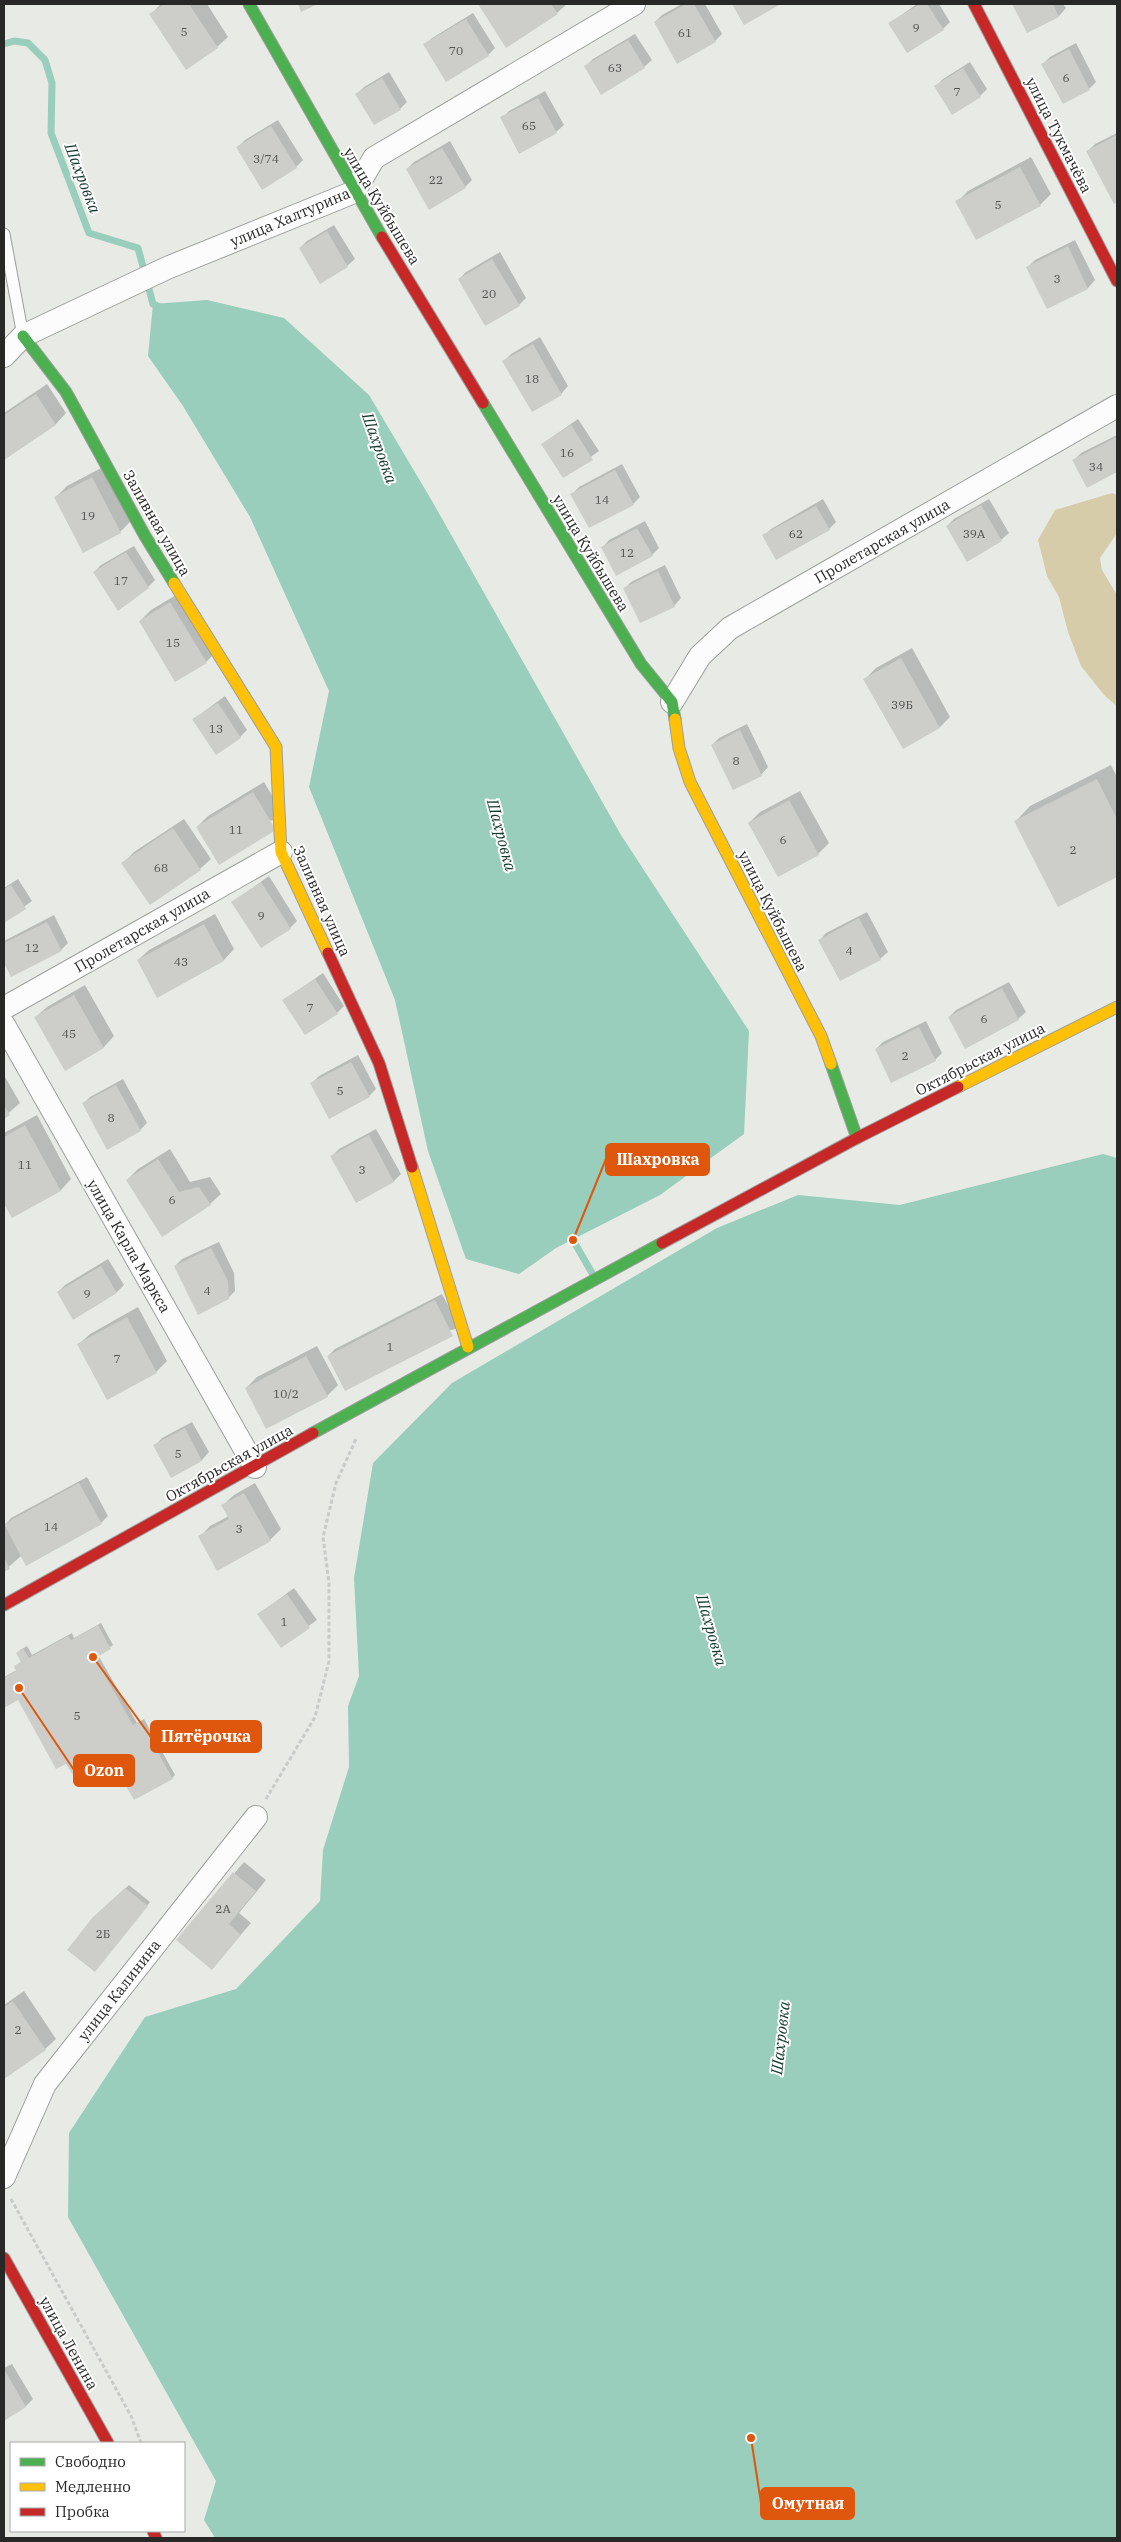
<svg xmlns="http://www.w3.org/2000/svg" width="1121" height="2542" viewBox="0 0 1121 2542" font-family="'IBM Plex Serif',serif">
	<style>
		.forest { fill: #d6cca9 }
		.water { fill: #99cdbc }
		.shadow { fill: #0003 }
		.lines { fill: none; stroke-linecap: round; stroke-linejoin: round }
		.stream { stroke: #99cdbc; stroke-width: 7 }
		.building { fill: #cdceca }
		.lane-casing { stroke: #9d9f9c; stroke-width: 13 }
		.street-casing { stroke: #9d9f9c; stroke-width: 24 }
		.fast-casing { stroke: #9d9f9c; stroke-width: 13 }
		.slow-casing { stroke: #9d9f9c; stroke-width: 13 }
		.jam-casing { stroke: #9d9f9c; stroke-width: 13 }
		.path { stroke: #c9cac9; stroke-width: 3; stroke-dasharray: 4 2.5; stroke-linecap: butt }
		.lane { stroke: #fbfcfb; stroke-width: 11 }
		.street { stroke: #fbfcfb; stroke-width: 22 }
		.fast { stroke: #4caf50; stroke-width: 11 }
		.slow { stroke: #ffc107; stroke-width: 11 }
		.jam { stroke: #c62828; stroke-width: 11 }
		.labels { text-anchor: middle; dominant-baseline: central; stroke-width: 4; stroke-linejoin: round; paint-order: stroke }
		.number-label { font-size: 12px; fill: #515250 }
		.street-label { font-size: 15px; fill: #282927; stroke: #fff }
		.water-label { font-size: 16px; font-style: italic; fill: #14372d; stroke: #fff }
		.leader { fill: none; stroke: #de570d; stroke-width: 2 }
		.callout-dot { fill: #de570d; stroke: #fff; stroke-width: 2 }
		.callout { fill: #de570d; stroke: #de570d; stroke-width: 2 }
		.callout-label { font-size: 16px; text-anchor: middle; font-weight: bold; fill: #fff }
	</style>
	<rect width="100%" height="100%" fill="#e7eae5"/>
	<!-- forest -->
	<path class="forest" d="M1112,493L1117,495V533L1100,558L1102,570L1117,595V706L1105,696L1081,666L1068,632L1059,597L1047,576L1038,540L1055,510Z"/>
	<!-- water -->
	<path class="water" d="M207,300L284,318L369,395L432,501L621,835L749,1031L744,1134L660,1195L556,1248L519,1274L466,1259L428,1151L395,1000L309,787L329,691L250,517L183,406L148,356L153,304Z
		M1103,1154L1117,1158V2538H215L204,2520L216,2481L68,2217L69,2133L145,2017L236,1989L320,1901L323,1850L349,1767L348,1706L359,1676L354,1578L373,1463L452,1383L717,1228L798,1195L900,1205Z"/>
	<!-- shadow -->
	<path class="shadow" d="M161,4H207L228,37L217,47L151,14Z
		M479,4H567L557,13L506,46Z
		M682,4H705L722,34L715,41L655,22L662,15Z
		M917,4H939L950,22L943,29L890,23Z
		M1014,4H1063L1066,8L1059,16L1028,31Z
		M473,13L495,48L488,55L425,45L432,38Z
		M635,34L652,60L644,67L602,93L586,66L593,59Z
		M1076,43L1096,82L1089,89L1043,64L1050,57Z
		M970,62L987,89L980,96L936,86L943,79Z
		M389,72L407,102L400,109L357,94L364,87Z
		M545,91L564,125L556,132L502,118L509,111Z
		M278,120L303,160L296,167L238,147L245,140Z
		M1117,133V201L1114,203L1088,151L1095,144Z
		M450,141L472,180L465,187L407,169L414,162Z
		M1031,157L1051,194L1040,205L957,202L968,191Z
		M334,225L355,259L347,266L300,248L307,241Z
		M1075,240L1095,280L1088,288L1048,308L1028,267L1035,260Z
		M500,252L526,298L519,305L459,279L466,272Z
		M540,337L568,386L561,394L532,410L504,361L511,354Z
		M47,384L66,413L56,424L4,458V413Z
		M578,419L599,451L563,477L542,444Z
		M1117,435V471L1087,486L1074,460L1081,453Z
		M622,464L640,497L633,504L572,494L579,487Z
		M103,467L131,521L120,532L56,497L67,486Z
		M823,499L836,522L829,529L764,536L771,529Z
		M989,499L1009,533L1001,540L967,560L947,526L954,519Z
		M645,521L659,548L652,555L602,548L609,540Z
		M134,546L155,580L148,587L94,572L101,565Z
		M665,565L681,598L674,606L624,589L631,582Z
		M181,592L217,651L206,662L140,621L151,610Z
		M912,648L950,717L940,727L865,679L876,668Z
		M225,696L247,730L240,737L194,719Z
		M747,724L768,767L761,775L733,788L712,745L719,738Z
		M1111,765L1117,777V876L1058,905L1016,821L1030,806Z
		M264,782L286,819L197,827L208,816Z
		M800,791L829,843L818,854L749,823L760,812Z
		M184,819L211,859L200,869L123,863L134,852Z
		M269,876L297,921L290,928L233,902Z
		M18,879L32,901L4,921V888Z
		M867,912L888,952L880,959L840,980L819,941L826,933Z
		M215,914L234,949L224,960L158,996L138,960L149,950Z
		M54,915L68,943L61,950L11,975L4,960V941Z
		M323,973L344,1006L337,1013L284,1000Z
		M1009,982L1026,1012L1018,1019L949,1017L956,1010Z
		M85,985L114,1036L104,1047L65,1069L36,1017L47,1007Z
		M926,1021L942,1053L935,1060L876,1049L883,1042Z
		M358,1055L376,1089L369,1096L312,1083L319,1076Z
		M4,1075L20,1103L4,1117Z
		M123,1079L147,1123L140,1130L83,1104L90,1097Z
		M37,1115L71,1179L61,1190L12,1216L4,1201V1133Z
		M376,1129L401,1174L394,1181L356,1201L332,1156L339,1149Z
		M170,1149L190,1182L210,1177L221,1194L210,1204L127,1180L138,1169Z
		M219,1242L234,1273L235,1291L228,1298L175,1266L182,1259Z
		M108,1259L124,1285L117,1292H58L65,1285Z
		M442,1294L460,1328L328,1356L335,1349Z
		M138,1307L167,1361L156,1372L108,1398L79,1344L90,1334Z
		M317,1346L338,1385L327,1396L246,1388L257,1377Z
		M192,1422L209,1452L202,1460L171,1476L155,1446L162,1438Z
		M87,1477L108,1516L101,1523L21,1556L4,1571V1526L11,1518Z
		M255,1483L281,1529L270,1540L200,1537L210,1526L229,1516L223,1505L234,1495Z
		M294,1588L317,1620L281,1646L259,1614Z
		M101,1623L113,1645L98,1655L137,1723L144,1719L175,1775L172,1778L112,1759L67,1762L18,1699L4,1707V1677L17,1670L15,1666L22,1661L17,1653L20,1650L27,1646L32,1655L72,1633L74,1638Z
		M244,1862L266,1880L239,1913L251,1923L212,1968L178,1939Z
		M129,1885L150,1902L98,1967L94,1918Z
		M24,1991L56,2039L45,2049L4,2077V2005Z
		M12,2364L33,2399L26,2406L4,2419V2368Z"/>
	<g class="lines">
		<!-- stream -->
		<path class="stream" d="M4,44L14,41L28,43L45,60L52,83L51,133L89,233L138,248L153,304L160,307
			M571,1232L573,1240L592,1273"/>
	</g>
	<!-- building -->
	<path class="building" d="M165,4H189L218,48L186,70L149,14Z
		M298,4H318L301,12Z
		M478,4H551L558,14L506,48Z
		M686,4H694L716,42L677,64L654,22Z
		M732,4H781L744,25Z
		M920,4H927L944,30L907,53L888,23Z
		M1012,4H1053L1059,17L1027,33Z
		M466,19L489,56L446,82L423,44Z
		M628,40L645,68L601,95L584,66Z
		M1069,49L1090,90L1063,104L1041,64Z
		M963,68L981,97L952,115L934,86Z
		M382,78L401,110L374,125L355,94Z
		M538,98L557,133L519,154L500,117Z
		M271,126L297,168L262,190L236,147Z
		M1117,135V203L1114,204L1086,151Z
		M442,148L466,188L429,210L406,169Z
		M1020,167L1041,206L976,240L955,201Z
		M327,231L348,267L320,284L299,248Z
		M1068,246L1088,289L1047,309L1026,267Z
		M492,259L520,306L485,326L458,279Z
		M533,344L562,395L532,412L502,361Z
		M36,394L56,425L4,460V415Z
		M571,425L593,460L563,478L541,444Z
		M1117,437V472L1087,488L1072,460Z
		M615,470L634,505L589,528L570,494Z
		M92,477L121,533L83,553L54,497Z
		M981,505L1002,541L967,562L946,526Z
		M816,506L830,530L776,560L762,535Z
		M637,528L653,556L616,576L601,547Z
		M126,552L149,588L118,611L93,572Z
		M658,571L675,607L640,623L623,588Z
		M170,602L207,663L175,682L139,621Z
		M901,658L940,728L903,749L863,679Z
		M218,703L241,738L216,755L192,719Z
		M740,730L762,776L733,790L711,745Z
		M1097,779L1117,819V877L1058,907L1014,821Z
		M253,792L276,830L219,865L196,827Z
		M789,800L819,855L778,877L748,823Z
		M173,828L201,870L150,905L121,863Z
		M261,882L291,929L261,948L231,902Z
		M11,885L26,909L4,923V889Z
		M859,918L881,960L840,981L818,940Z
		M47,922L62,951L11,977L4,963V943Z
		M204,924L224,961L157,998L137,960Z
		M315,979L338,1014L305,1035L282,1000Z
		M1002,988L1019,1020L965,1049L948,1017Z
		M74,995L104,1048L65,1071L34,1017Z
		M919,1027L936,1061L891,1083L875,1049Z
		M351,1062L370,1097L329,1119L310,1083Z
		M116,1085L141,1131L107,1150L82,1103Z
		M4,1105L10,1115L4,1119Z
		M25,1125L61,1191L12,1218L4,1204V1137Z
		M369,1135L394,1182L356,1203L330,1156Z
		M158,1159L179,1192L199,1187L211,1205L162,1237L126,1180Z
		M211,1248L228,1281L229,1299L198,1315L174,1266Z
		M101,1266L117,1293L73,1320L57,1292Z
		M435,1300L453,1336L345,1391L327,1356Z
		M127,1317L157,1373L107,1400L77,1344Z
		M306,1356L328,1397L266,1429L245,1388Z
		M185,1428L202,1461L171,1478L153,1445Z
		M79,1483L102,1524L26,1566L4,1524Z
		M244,1493L271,1541L217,1571L198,1536L229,1519L221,1505Z
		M4,1557L10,1569L4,1572Z
		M287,1594L310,1628L281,1648L257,1614Z
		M98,1625L111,1649L95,1658L133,1725L140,1721L173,1779L134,1800L112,1761L76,1780L66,1764L56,1769L18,1700L4,1708V1678L16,1671L14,1666L21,1662L16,1653L23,1648L29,1658L68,1636L71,1640Z
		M233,1872L256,1891L229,1924L241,1935L212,1970L176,1940Z
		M125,1888L148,1906L95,1972L67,1950L93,1917Z
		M13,2001L46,2050L4,2079V2007Z
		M4,2369L26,2407L4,2421Z"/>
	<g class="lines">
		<defs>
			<path id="lane" d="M4,234L23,336"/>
			<path id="street" d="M4,356L23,336L167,268L354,192L374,158L634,4
				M672,702L700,656L730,628L1117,406
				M4,1008L281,852
				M4,1025L255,1467
				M4,2177L45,2084L256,1817"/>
			<path id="fast" d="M249,4L382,237
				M23,336L66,392L145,536L174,583
				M483,403L641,664L672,702L675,719
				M831,1064L857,1138
				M313,1433L662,1243"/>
			<path id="slow" d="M174,583L276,747L281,852L328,953
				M675,719L679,748L690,782L821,1036L831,1064
				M958,1087L1117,1007
				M412,1167L468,1347"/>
			<path id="jam" d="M974,4L1117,281
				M382,237L483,403
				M328,953L379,1063L412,1167
				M662,1243L857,1138L958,1087
				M4,1605L313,1433
				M4,2258L108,2443
				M153,2531L156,2538"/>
		</defs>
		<!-- lane casing -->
		<use href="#lane" class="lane-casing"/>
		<!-- street casing -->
		<use href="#street" class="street-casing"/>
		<!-- fast casing -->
		<use href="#fast" class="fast-casing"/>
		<!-- slow casing -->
		<use href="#slow" class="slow-casing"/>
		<!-- jam casing -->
		<use href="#jam" class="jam-casing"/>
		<!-- path -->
		<path class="path" d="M266,1799L315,1717L329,1661V1583L323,1537L336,1483L356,1439
			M11,2199L131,2416L141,2443"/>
		<!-- lane -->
		<use href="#lane" class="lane"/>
		<!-- street -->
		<use href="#street" class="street"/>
		<!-- fast -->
		<use href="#fast" class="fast"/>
		<!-- slow -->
		<use href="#slow" class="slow"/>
		<!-- jam -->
		<use href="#jam" class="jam"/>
	</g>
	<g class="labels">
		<!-- number labels -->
		<g class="number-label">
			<text x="916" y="27">9</text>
			<text x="184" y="31">5</text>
			<text x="685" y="32">61</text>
			<text x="456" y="50">70</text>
			<text x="615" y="67">63</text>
			<text x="1066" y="77">6</text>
			<text x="957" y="91">7</text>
			<text x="529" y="125">65</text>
			<text x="266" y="158">3/74</text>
			<text x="436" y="179">22</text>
			<text x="998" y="204">5</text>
			<text x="1057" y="278">3</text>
			<text x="489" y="293">20</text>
			<text x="532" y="378">18</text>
			<text x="567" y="452">16</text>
			<text x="1096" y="466">34</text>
			<text x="602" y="499">14</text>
			<text x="88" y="515">19</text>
			<text x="796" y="533">62</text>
			<text x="974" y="533">39А</text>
			<text x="627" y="552">12</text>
			<text x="121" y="580">17</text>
			<text x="173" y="642">15</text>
			<text x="902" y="704">39Б</text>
			<text x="216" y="728">13</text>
			<text x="736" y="760">8</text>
			<text x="236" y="829">11</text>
			<text x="783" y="839">6</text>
			<text x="1073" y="849">2</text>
			<text x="161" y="867">68</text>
			<text x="261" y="915">9</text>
			<text x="32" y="947">12</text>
			<text x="849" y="950">4</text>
			<text x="181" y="961">43</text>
			<text x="310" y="1007">7</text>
			<text x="984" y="1018">6</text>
			<text x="69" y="1033">45</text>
			<text x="905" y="1055">2</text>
			<text x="340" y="1090">5</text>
			<text x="111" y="1117">8</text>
			<text x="25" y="1164">11</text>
			<text x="362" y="1169">3</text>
			<text x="172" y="1199">6</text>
			<text x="207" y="1290">4</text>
			<text x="87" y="1293">9</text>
			<text x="390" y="1346">1</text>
			<text x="117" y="1358">7</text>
			<text x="286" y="1393">10/2</text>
			<text x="178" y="1453">5</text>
			<text x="51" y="1526">14</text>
			<text x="239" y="1528">3</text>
			<text x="284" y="1621">1</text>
			<text x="77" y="1715">5</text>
			<text x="223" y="1908">2А</text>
			<text x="103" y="1933">2Б</text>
			<text x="18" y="2029">2</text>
		</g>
		<!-- street labels -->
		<g class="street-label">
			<text transform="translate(1059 135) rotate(63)">улица Тукмачёва</text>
			<text transform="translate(382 206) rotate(59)">улица Куйбышева</text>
			<text transform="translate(290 217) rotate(-23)">улица Халтурина</text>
			<text transform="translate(157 523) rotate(60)">Заливная улица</text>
			<text transform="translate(882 541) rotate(-30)">Пролетарская улица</text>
			<text transform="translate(591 553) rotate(59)">улица Куйбышева</text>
			<text transform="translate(322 901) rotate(66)">Заливная улица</text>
			<text transform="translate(773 911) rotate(63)">улица Куйбышева</text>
			<text transform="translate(142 930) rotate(-30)">Пролетарская улица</text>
			<text transform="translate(980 1059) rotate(-27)">Октябрьская улица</text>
			<text transform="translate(129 1246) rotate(60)">улица Карла Маркса</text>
			<text transform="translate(229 1463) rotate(-29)">Октябрьская улица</text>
			<text transform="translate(119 1990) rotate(-52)">улица Калинина</text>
			<text transform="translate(69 2343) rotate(61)">улица Ленина</text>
		</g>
		<!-- water labels -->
		<g class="water-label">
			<text transform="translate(83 178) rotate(69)">Шахровка</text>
			<text transform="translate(380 448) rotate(70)">Шахровка</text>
			<text transform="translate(502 835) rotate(75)">Шахровка</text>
			<text transform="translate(712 1630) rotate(74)">Шахровка</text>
			<text transform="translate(780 2038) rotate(-84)">Шахровка</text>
		</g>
	</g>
	<!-- callouts -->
	<path class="leader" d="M573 1240L606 1159M93 1657L151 1737M19 1688L74 1770M751 2438L761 2503"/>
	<g class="callout-dot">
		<circle cx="573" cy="1240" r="5"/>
		<circle cx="93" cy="1657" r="5"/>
		<circle cx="19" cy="1688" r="5"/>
		<circle cx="751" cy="2438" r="5"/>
	</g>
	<g class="callout">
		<rect x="606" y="1144" width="103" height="31" rx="5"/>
		<rect x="151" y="1721" width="110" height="31" rx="5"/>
		<rect x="74" y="1755" width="60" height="31" rx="5"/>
		<rect x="761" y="2488" width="93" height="31" rx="5"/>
	</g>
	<g class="callout-label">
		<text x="658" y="1165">Шахровка</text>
		<text x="206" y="1742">Пятёрочка</text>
		<text x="104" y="1776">Ozon</text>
		<text x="808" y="2509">Омутная</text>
	</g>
	<!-- border -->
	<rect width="1121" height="2542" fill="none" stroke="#282927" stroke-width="10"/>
	<!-- legend -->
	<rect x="10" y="2442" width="175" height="90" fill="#ffffff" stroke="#a9a9a9"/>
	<rect x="20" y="2458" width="25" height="8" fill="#4caf50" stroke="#a9a9a9"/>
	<text x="55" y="2467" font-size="15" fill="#282927">Свободно</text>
	<rect x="20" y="2483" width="25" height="8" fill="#ffc107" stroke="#a9a9a9"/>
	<text x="55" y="2492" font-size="15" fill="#282927">Медленно</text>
	<rect x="20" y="2508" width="25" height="8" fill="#c62828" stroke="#a9a9a9"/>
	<text x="55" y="2517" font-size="15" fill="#282927">Пробка</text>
</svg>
